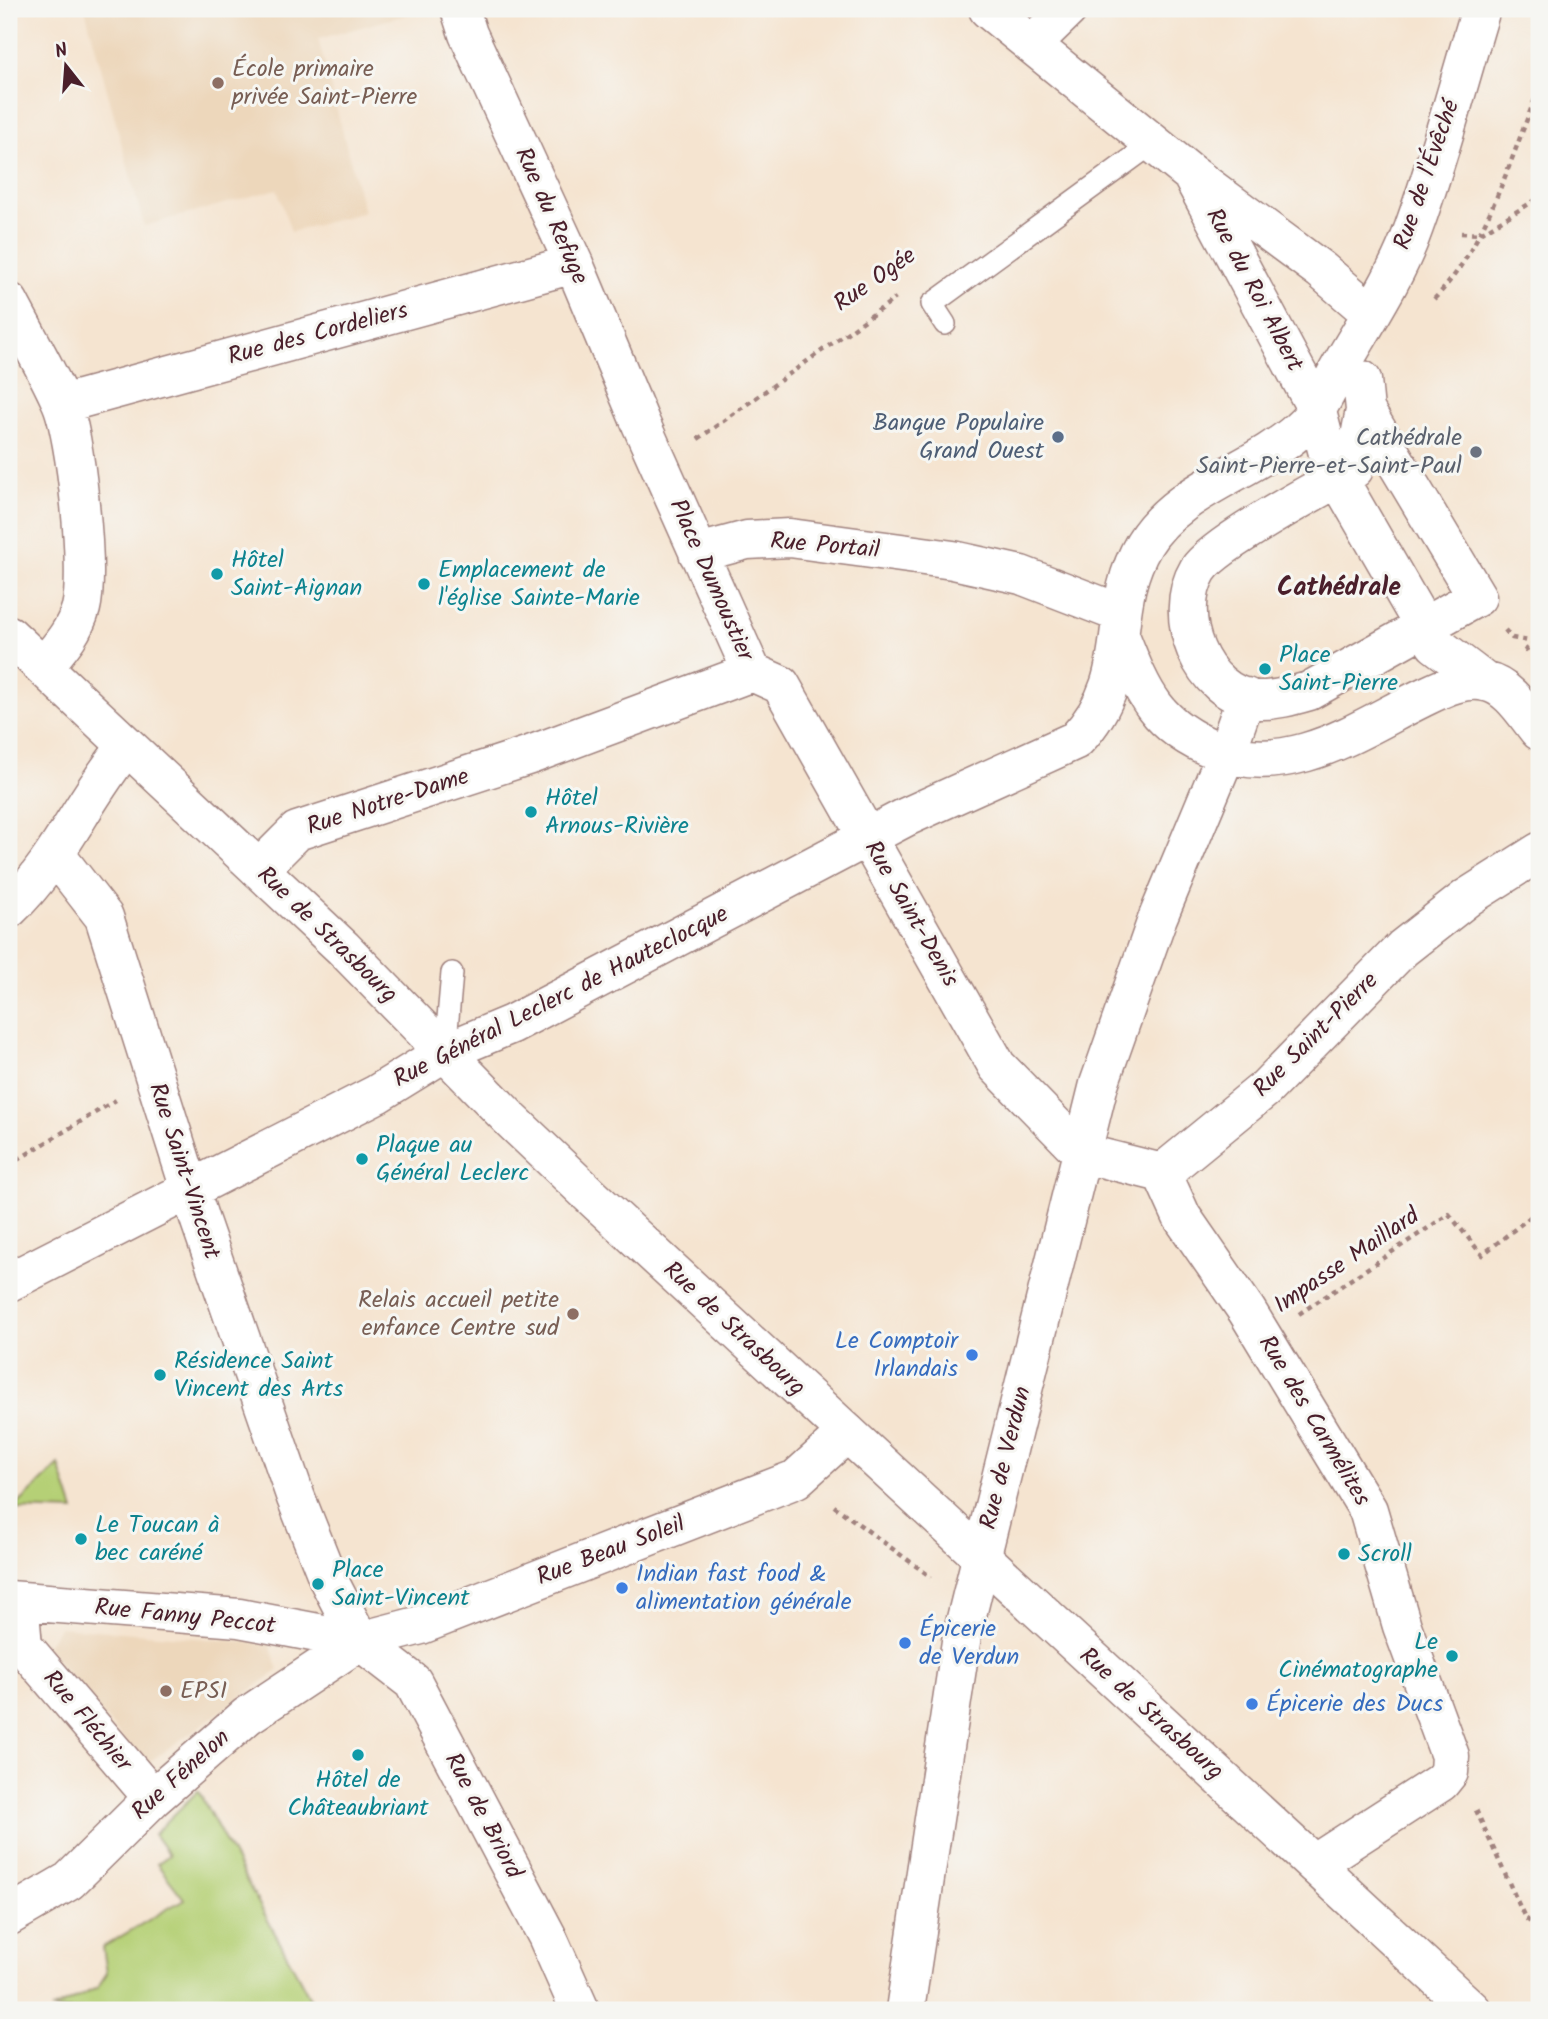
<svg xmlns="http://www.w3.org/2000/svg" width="1548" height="2019" viewBox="0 0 1548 2019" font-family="Kalam,sans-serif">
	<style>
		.built { fill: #edd7bb }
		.green { fill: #b5d076; stroke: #807850; stroke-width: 2 }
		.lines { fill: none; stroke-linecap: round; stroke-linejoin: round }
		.lane-casing { stroke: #a0827e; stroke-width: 24 }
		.street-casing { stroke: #a0827e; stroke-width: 41 }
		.secondary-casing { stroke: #a0827e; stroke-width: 41 }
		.path { stroke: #a0827e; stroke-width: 4.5; stroke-dasharray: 5 5; stroke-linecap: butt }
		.lane { stroke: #fff; stroke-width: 21 }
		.street { stroke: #fff; stroke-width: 38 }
		.secondary { stroke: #fff; stroke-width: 38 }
		.education-dot { fill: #8d6e63; stroke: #f6f6f2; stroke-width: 2.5 }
		.service-dot { fill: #5c6f8a; stroke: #f6f6f2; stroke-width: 2.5 }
		.worship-dot { fill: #6b7280; stroke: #f6f6f2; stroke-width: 2.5 }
		.culture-dot { fill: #0f9aa8; stroke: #f6f6f2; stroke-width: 2.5 }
		.shop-dot { fill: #3f7fe0; stroke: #f6f6f2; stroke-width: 2.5 }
		.labels { text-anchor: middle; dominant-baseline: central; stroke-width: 6; stroke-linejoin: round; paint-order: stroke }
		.education-label { font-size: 24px; fill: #785e54; stroke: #f6f6f2; text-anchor: start }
		.street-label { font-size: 24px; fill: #4a1f2b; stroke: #f6f6f2 }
		.service-label { font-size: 24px; fill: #4e5e75; stroke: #f6f6f2; text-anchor: end }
		.worship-label { font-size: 24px; fill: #5b616d; stroke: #f6f6f2; text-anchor: end }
		.culture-label { font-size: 24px; fill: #0d838f; stroke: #f6f6f2; text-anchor: start }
		.shop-label { font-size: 24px; fill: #366cbe; stroke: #f6f6f2; text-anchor: start }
		.neighbourhood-label { font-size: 26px; font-weight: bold; fill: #4a1f2b; stroke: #f6f6f2 }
	</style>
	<rect width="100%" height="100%" fill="#f6f6f2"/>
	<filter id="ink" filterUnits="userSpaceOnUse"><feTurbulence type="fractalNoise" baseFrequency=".0143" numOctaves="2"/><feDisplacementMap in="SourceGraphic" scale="14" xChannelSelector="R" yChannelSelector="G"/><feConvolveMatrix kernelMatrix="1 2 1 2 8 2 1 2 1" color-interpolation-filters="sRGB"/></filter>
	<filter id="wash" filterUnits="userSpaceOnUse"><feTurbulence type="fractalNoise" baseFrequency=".00686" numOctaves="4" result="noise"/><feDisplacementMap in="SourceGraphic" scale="28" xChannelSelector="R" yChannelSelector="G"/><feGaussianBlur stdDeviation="1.57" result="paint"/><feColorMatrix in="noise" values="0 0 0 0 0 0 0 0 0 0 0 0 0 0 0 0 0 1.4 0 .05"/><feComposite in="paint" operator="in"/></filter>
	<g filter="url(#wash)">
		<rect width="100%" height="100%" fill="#f5e4d0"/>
		<!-- built -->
		<path class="built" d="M85,9H427L318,39L364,212L291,232L277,189L144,226Z
			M59,1627L270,1644L279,1670L145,1765L46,1647Z"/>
		<!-- green -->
		<path class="green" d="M59,1465L74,1511L13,1509Z
			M198,1791L311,2000L289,2010H51L97,1988L107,1973L103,1947L184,1899L157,1864L169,1855L154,1834Z"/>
	</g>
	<g filter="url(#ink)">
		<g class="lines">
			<defs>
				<path id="lane" d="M945,324L932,304L1153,143
					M445,1052L452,973"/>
				<path id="street" d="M460,9L468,34L574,264L641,424L752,672
					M988,9L1191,174L1321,270L1371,313
					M1032,44L1068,9
					M1191,174L1316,408L1330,461L1338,478L1424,627L1435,644L1485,682
					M9,302C26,335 46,368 61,402C76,436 90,572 81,608C74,632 59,648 44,666
					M1362,380L1365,410L1354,469C1322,487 1214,544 1198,570C1171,615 1200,694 1257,700C1274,701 1292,696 1309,691L1477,597L1365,410
					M62,404L574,264
					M698,553L747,540L790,538L953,560L1021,575L1122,614
					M1121,638C1143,694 1157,727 1216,750C1289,779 1357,730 1420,699C1441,689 1462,677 1486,682C1509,686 1525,714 1539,731
					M752,672L781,685L997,1066L1082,1153
					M55,854L104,917L200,1221L296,1498L329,1581L360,1641L413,1682L547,1936L580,2010
					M259,869L297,831L530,755L752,672
					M9,909C58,863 83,799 126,747
					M1082,1153L1162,1173
					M1162,1173L1182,1217L1247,1311L1368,1510L1402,1626L1450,1756L1449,1772L1441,1782L1314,1864
					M1162,1173L1266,1088L1403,948L1468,897L1539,852
					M9,1282L377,1094L445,1052L512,1024L906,817L1076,740C1138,675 1104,611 1144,544C1178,488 1253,472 1300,429C1319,413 1330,383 1343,362C1368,319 1398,274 1414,227C1440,155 1459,81 1481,9
					M9,1600L239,1618L360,1641
					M19,1601L23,1646L153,1798
					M9,1916L69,1881L153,1798L247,1716L360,1641L421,1625L796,1479L847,1433
					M905,2010L962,1635L1099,1084L1158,917L1226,754L1246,697"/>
				<path id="secondary" d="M9,635L343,948L511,1120L593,1198L1472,2010"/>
			</defs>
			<!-- lane casing -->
			<use href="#lane" class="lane-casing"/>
			<!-- street casing -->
			<use href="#street" class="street-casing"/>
			<!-- secondary casing -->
			<use href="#secondary" class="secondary-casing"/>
			<!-- path -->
			<path class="path" d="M1534,9L1539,10
				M1461,233L1479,234L1539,198
				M1434,299C1486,247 1511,156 1539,89
				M698,439L896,298
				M1505,630L1512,638L1535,642
				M1524,651L1539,641
				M9,1165L116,1100
				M1299,1314L1449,1214L1482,1255L1534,1214L1539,1221
				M834,1506L931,1577
				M1476,1810L1525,1918L1539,1928
				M1534,1927L1539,1945"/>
			<!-- lane -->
			<use href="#lane" class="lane"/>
			<!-- street -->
			<use href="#street" class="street"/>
			<!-- secondary -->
			<use href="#secondary" class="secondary"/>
		</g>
	</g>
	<!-- markers -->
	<g class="education-dot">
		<circle cx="218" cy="83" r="7"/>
		<circle cx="573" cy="1314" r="7"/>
		<circle cx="166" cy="1691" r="7"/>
	</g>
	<circle class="service-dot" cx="1058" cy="437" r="7"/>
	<circle class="worship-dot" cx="1476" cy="452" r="7"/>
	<g class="culture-dot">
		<circle cx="217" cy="574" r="7"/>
		<circle cx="424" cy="584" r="7"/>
		<circle cx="1265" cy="669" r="7"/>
		<circle cx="531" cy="812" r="7"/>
		<circle cx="362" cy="1159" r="7"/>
		<circle cx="160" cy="1375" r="7"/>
		<circle cx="81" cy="1539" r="7"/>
		<circle cx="1344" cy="1554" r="7"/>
		<circle cx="318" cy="1584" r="7"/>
		<circle cx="1452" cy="1656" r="7"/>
		<circle cx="358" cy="1755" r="7"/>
	</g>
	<g class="shop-dot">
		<circle cx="972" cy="1355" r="7"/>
		<circle cx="622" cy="1588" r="7"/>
		<circle cx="905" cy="1643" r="7"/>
		<circle cx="1252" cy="1704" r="7"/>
	</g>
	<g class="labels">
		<!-- education labels -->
		<g class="education-label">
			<text x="232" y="69">École primaire<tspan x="232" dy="28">privée Saint-Pierre</tspan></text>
			<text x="559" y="1300" text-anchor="end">Relais accueil petite<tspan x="559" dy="28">enfance Centre sud</tspan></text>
			<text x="180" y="1691">EPSI</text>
		</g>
		<!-- street labels -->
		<g class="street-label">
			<text transform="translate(1427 175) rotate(-71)">Rue de l'Évêché</text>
			<text transform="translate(551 216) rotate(66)">Rue du Refuge</text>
			<text transform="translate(875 280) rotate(-35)">Rue Ogée</text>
			<text transform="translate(1254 290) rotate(62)">Rue du Roi Albert</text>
			<text transform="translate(318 334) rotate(-15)">Rue des Cordeliers</text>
			<text transform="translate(825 546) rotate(5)">Rue Portail</text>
			<text transform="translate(711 580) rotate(66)">Place Dumoustier</text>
			<text transform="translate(388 802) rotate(-18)">Rue Notre-Dame</text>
			<text transform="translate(911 914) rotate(60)">Rue Saint-Denis</text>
			<text transform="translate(327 935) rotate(44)">Rue de Strasbourg</text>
			<text transform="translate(561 997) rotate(-27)">Rue Général Leclerc de Hauteclocque</text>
			<text transform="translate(1316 1035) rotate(-45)">Rue Saint-Pierre</text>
			<text transform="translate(184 1171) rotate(72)">Rue Saint-Vincent</text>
			<text transform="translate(1347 1261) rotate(-34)">Impasse Maillard</text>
			<text transform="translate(734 1329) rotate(43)">Rue de Strasbourg</text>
			<text transform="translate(1314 1421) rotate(59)">Rue des Carmélites</text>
			<text transform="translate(1006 1458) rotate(-76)">Rue de Verdun</text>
			<text transform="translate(611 1551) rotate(-21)">Rue Beau Soleil</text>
			<text transform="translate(185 1617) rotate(6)">Rue Fanny Peccot</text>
			<text transform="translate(1151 1714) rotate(42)">Rue de Strasbourg</text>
			<text transform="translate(87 1721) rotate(50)">Rue Fléchier</text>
			<text transform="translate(181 1775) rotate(-42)">Rue Fénelon</text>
			<text transform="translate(483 1816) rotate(62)">Rue de Briord</text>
		</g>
		<!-- service labels -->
		<g class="service-label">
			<text x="1044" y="423">Banque Populaire<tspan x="1044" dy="28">Grand Ouest</tspan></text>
		</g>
		<!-- worship labels -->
		<g class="worship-label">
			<text x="1462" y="438">Cathédrale<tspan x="1462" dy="28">Saint-Pierre-et-Saint-Paul</tspan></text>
		</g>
		<!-- culture labels -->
		<g class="culture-label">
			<text x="231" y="560">Hôtel<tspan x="231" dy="28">Saint-Aignan</tspan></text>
			<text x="438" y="570">Emplacement de<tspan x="438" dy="28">l'église Sainte-Marie</tspan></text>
			<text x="1279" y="655">Place<tspan x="1279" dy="28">Saint-Pierre</tspan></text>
			<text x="545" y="798">Hôtel<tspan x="545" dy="28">Arnous-Rivière</tspan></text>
			<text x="376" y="1145">Plaque au<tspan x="376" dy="28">Général Leclerc</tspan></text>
			<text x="174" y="1361">Résidence Saint<tspan x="174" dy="28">Vincent des Arts</tspan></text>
			<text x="95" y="1525">Le Toucan à<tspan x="95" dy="28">bec caréné</tspan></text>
			<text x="1358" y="1554">Scroll</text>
			<text x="332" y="1570">Place<tspan x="332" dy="28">Saint-Vincent</tspan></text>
			<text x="1438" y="1642" text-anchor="end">Le<tspan x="1438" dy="28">Cinématographe</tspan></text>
			<text x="358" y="1780" text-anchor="middle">Hôtel de<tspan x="358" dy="28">Châteaubriant</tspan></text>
		</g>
		<!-- shop labels -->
		<g class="shop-label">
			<text x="958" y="1341" text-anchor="end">Le Comptoir<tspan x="958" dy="28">Irlandais</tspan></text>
			<text x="636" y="1574">Indian fast food &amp;<tspan x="636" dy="28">alimentation générale</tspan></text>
			<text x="919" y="1629">Épicerie<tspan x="919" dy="28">de Verdun</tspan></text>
			<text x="1266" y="1704">Épicerie des Ducs</text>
		</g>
		<!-- neighbourhood labels -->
		<g class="neighbourhood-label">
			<text x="1339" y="588">Cathédrale</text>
		</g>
	</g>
	<!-- margin -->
	<rect width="1548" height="2019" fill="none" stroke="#f6f6f2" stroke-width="35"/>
	<!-- north arrow -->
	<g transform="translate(66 66) rotate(343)" stroke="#f6f6f2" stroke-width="5" paint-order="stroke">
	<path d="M0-5L12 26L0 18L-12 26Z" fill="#4a1f2b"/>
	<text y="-10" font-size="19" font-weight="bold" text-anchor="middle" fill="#4a1f2b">N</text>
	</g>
</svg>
